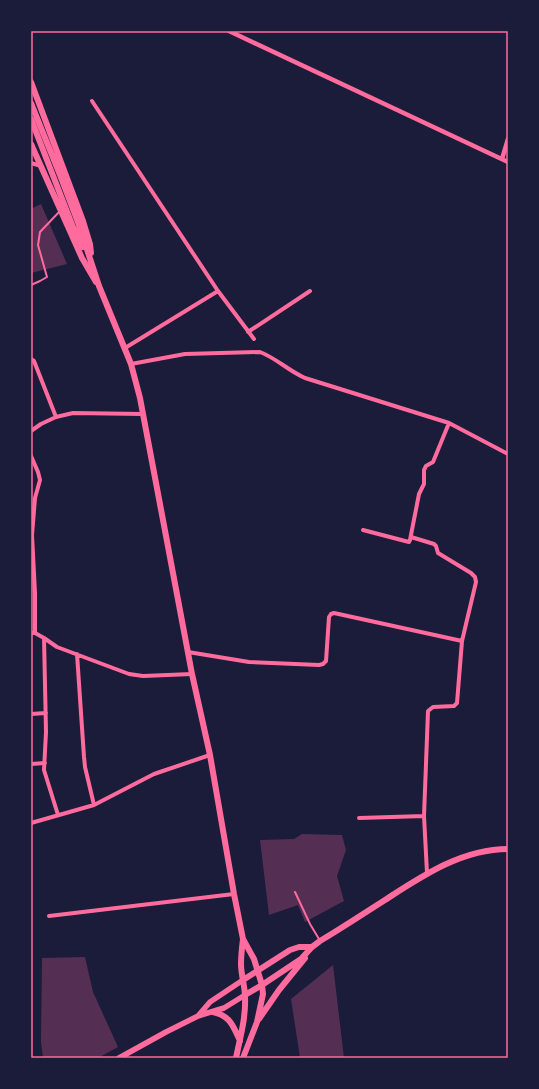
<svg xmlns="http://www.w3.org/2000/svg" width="539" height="1089" viewBox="0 0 539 1089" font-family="'PT Sans',sans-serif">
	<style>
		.building { fill: #542f53 }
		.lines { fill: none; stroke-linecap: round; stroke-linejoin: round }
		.service { stroke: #ff6b9d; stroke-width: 2 }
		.minor { stroke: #ff6b9d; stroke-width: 4 }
		.tertiary { stroke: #ff6b9d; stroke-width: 4.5 }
		.secondary { stroke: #ff6b9d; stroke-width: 5.5 }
		.primary { stroke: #ff6b9d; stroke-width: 6 }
		.neatline { fill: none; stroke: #ff6b9d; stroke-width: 1.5 }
	</style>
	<rect width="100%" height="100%" fill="#1b1b3a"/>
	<!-- building -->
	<path class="building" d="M41,204L67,264L31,273V209Z
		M302,834L342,835L346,850L337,876L344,901L305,922L298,905L269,915L260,840L294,839Z
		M85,957L93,992L118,1047L98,1058H43L41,1042L42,958Z
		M333,965L344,1058H300L291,999Z"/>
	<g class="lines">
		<!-- service -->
		<path class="service" d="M31,285L40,281L47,277L38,245L40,232L60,211
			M295,892L310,924L319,939"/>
		<!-- minor -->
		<path class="minor" d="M92,101L218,291L254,339
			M31,163L41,166
			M248,332L310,291
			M125,348L218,291
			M31,359L34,361L56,417
			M131,364L185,354L260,352C276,358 289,371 305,378L449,423L508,454
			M31,431L41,424L56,417L73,413L143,414
			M31,456L38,472L40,480L35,498L32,535L35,593V633
			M363,530L409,542L410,540L419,494L424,484V470L426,466L433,462L449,423
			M411,537L434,544L436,546L438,553L471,573L475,577L476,582L462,641L457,703L454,706L433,707L428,711L424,816L427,873
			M31,633H35L44,638L57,647L129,674L143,676L192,674
			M44,638L46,732L44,770L58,815
			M188,652L249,662L319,665L323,664L326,661L329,617L331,614L334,613L462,641
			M77,654L84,757L85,767L94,805
			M31,714L46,713
			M31,764L45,763
			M359,818L424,816
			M31,823L94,805L154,774L210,755
			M49,916L234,894"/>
		<!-- tertiary -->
		<path class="tertiary" d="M229,31L508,162
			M502,159L508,139"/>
		<!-- secondary -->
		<path class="secondary" d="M198,1016L210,1002L243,980
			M119,1058L166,1032L198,1016L224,1008L245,995"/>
		<!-- primary -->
		<path class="primary" d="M31,82L83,221L90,244L91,253
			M31,103L60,175L79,225L99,286L131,364L140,398L192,674L210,755L234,894L243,939L254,959L262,985L263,994L257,1022L243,1058
			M31,119L73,227L83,247
			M31,144L82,258L96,282
			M243,980L290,950L299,947H312
			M245,995L262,985L301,959L312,947L320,941C342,928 363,914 385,900C422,876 462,849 508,849
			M213,1012C230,1016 233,1025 240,1041
			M259,1019L279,990L305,958
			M236,1058C240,1038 246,1018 245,997C245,986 241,975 241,964C241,955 242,947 243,939"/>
	</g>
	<!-- border -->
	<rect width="539" height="1089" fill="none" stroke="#1b1b3a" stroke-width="64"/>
	<rect x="32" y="32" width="475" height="1025" class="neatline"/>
</svg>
